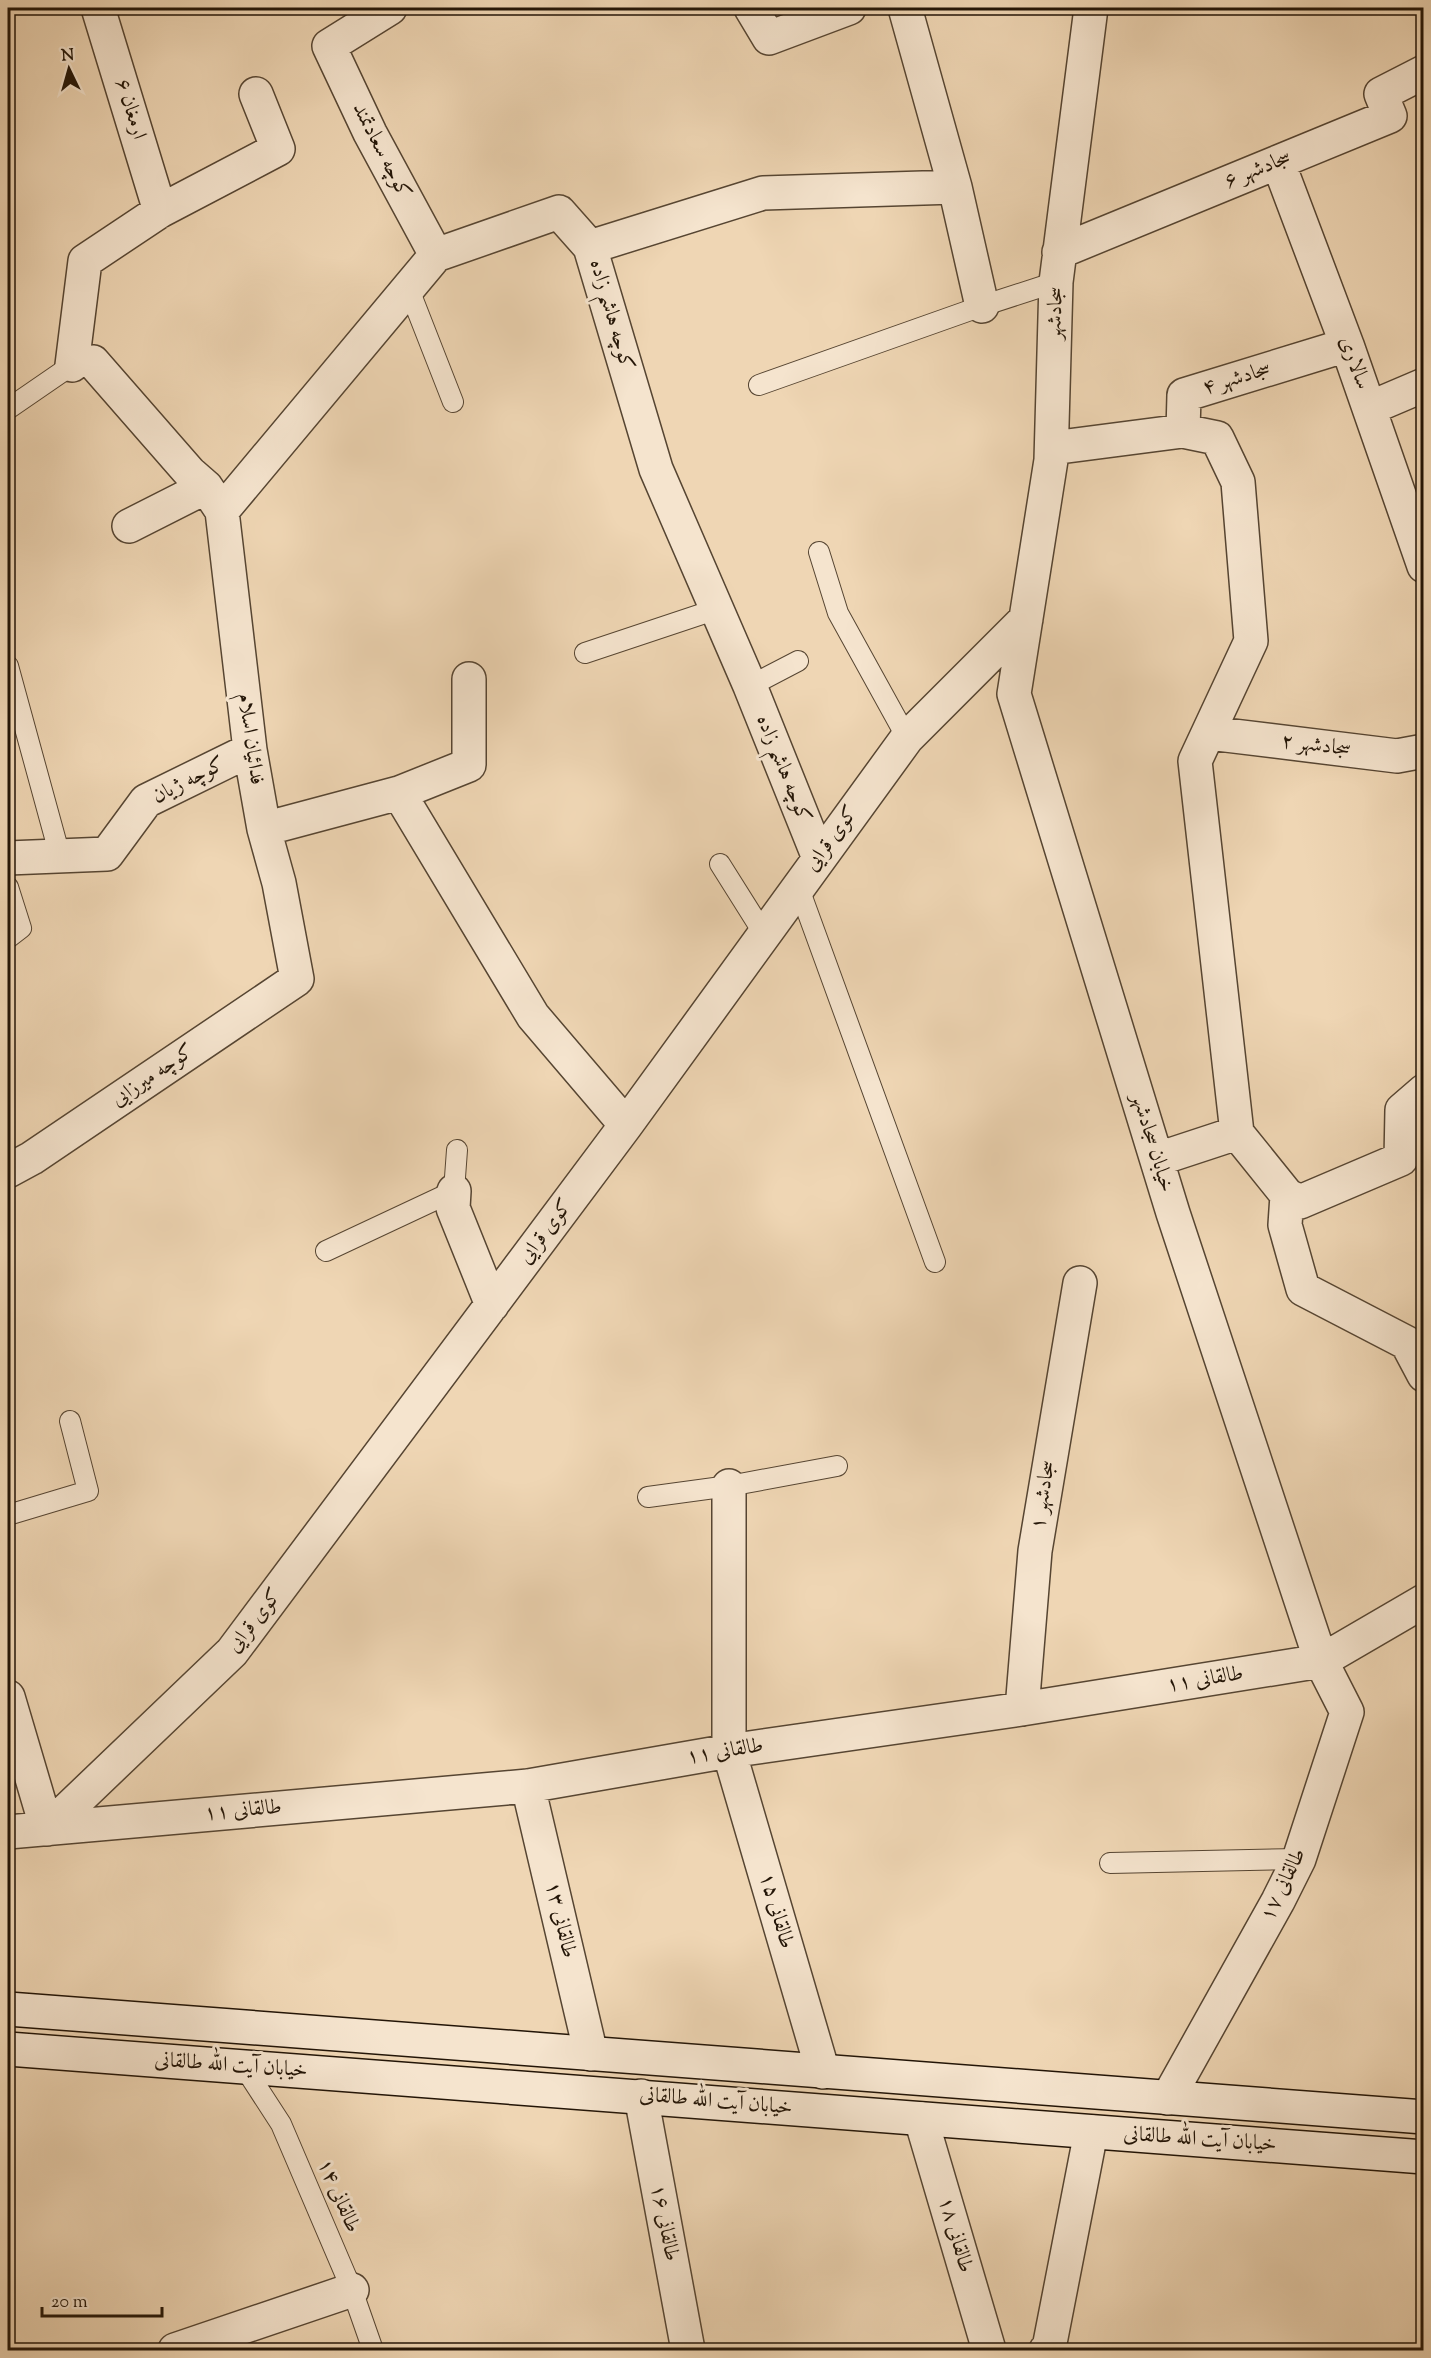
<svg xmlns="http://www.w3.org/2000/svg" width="1431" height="2358" viewBox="0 0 1431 2358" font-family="'Sorts Mill Goudy',Amiri,serif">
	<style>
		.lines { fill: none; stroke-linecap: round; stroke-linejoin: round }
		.service-casing { stroke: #564532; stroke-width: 22 }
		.minor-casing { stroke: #564532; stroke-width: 36 }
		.secondary-casing { stroke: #231507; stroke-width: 36 }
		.service { stroke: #f5e4ce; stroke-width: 20 }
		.minor { stroke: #f5e4ce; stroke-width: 33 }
		.secondary { stroke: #f5e4ce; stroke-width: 33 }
		.labels { text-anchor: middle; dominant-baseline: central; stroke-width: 6; stroke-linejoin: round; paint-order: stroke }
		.street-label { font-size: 21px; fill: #231507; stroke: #f5e4ce }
	</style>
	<rect width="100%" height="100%" fill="#efd6b4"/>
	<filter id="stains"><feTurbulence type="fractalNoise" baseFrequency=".00333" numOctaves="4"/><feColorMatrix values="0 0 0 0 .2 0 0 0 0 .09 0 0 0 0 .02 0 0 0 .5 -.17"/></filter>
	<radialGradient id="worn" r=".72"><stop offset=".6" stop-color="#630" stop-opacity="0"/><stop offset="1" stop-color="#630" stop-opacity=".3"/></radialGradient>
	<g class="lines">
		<defs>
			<path id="service" d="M408,287L453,402
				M759,385L982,306L1056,282
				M8,409L72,365L81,364
				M819,552L838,613L907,738
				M585,653L717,609
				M8,666L60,856
				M750,686L798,661
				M720,864L764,934
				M798,886L935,1262
				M8,887L21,928L8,938
				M326,1251L454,1191L457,1150
				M648,1497L729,1486L837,1466
				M8,1515L88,1491L70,1421
				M1110,1863L1299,1859
				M244,2067L281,2124L352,2290L373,2350"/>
			<path id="minor" d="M98,8L160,211
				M390,8L329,46L370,133L436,255
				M751,8L769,38L849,8
				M905,8L955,187L982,306
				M1091,8L1056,282L1051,460L1014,694L1173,1213L1321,1661L1347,1712L1299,1859L1278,1901L1168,2098
				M1278,162L1347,345L1424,566
				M590,247L763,193L955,187
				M1059,252L1390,116L1381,94L1424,72
				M72,365L85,261L160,211L278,149L256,94
				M1370,408L1424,385
				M1052,448L1183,431L1184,395L1347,345
				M222,511L436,255L559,212L590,247L656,469L750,686L819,858
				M129,526L206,487
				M1209,733L1397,756L1424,751
				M399,793L533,1016L626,1125
				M264,829L399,793L469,765V679
				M8,858L107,854L146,801L250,750
				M1237,1133L1287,1195L1300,1202L1401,1159L1402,1110L1424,1091
				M1158,1159L1237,1133L1195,761L1251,641L1238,482L1217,438L1183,431
				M8,1171L32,1158L297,979L279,883L264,829L250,750L222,511L206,487L190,473L93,362
				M454,1191L453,1208L492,1305
				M1287,1195L1285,1225L1303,1289L1407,1343L1424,1375
				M729,1486V1751L823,2072
				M8,1697L47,1829
				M1022,1709L1035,1551L1080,1283
				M528,1786L591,2054
				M47,1829L232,1652L626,1125L907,738L1026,619
				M8,1832L528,1786L729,1751L1022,1709L1321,1661L1424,1601
				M641,2096L688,2350
				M921,2119L989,2350
				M175,2350L352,2290
				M1046,2350L1049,2348L1091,2132"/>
			<path id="secondary" d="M8,2009L1424,2117
				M8,2049L1424,2157"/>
		</defs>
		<!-- service casing -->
		<use href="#service" class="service-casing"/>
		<!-- minor casing -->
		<use href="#minor" class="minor-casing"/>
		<!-- secondary casing -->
		<use href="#secondary" class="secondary-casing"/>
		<!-- service -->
		<use href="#service" class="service"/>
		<!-- minor -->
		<use href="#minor" class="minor"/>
		<!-- secondary -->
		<use href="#secondary" class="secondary"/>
	</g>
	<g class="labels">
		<!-- street labels -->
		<g class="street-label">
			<text transform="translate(130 109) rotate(73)">ارمغان ۶</text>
			<text transform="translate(381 151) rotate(63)">کوچه سعادتمند</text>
			<text transform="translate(1258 170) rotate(-22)">سجادشهر ۶</text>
			<text transform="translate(1056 313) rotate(-88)">سجادشهر</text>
			<text transform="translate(611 315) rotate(74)">کوچه هاشم زاده</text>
			<text transform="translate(1354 363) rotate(70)">سالاری</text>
			<text transform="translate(1237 379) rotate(-17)">سجادشهر ۴</text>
			<text transform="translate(250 739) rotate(82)">فدائیان اسلام</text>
			<text transform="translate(1316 746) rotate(7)">سجادشهر ۲</text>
			<text transform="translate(783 769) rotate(68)">کوچه هاشم زاده</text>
			<text transform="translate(189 781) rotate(-27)">کوچه ژیان</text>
			<text transform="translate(832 839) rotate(-54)">کوی قرایی</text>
			<text transform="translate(153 1076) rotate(-34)">کوچه میرزایی</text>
			<text transform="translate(1152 1143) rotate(73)">خیابان سجادشهر</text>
			<text transform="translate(546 1232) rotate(-53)">کوی قرایی</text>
			<text transform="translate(1044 1495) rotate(-81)">سجادشهر ۱</text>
			<text transform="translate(255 1621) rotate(-52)">کوی قرایی</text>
			<text transform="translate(1205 1680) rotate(-9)">طالقانی ۱۱</text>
			<text transform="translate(725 1752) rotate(-9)">طالقانی ۱۱</text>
			<text transform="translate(243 1811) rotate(-5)">طالقانی ۱۱</text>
			<text transform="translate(1284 1885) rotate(-64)">طالقانی ۱۷</text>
			<text transform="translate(776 1911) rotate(74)">طالقانی ۱۵</text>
			<text transform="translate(560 1920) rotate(77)">طالقانی ۱۳</text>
			<text transform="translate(231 2066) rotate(4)">خیابان آیت الله طالقانی</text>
			<text transform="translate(716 2102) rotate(5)">خیابان آیت الله طالقانی</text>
			<text transform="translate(1200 2140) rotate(4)">خیابان آیت الله طالقانی</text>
			<text transform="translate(338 2196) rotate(67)">طالقانی ۱۴</text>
			<text transform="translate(664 2223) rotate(79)">طالقانی ۱۶</text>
			<text transform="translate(955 2235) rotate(74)">طالقانی ۱۸</text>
		</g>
	</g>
	<!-- margin -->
	<rect width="1431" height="2358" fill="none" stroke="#efd6b4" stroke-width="30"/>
	<rect x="9" y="9" width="1413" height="2340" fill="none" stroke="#231507" stroke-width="3"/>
	<rect x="15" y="15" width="1401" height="2328" fill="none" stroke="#231507" stroke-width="1.5"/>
	<!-- north arrow -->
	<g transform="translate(69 69) rotate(355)" stroke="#f5e4ce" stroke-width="4.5" paint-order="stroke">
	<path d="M0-4.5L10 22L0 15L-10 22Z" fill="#231507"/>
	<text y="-9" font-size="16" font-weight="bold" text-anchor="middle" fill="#231507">N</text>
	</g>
	<!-- scale -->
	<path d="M42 2307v9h120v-9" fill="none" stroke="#231507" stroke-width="3"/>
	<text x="51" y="2307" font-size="18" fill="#231507" stroke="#f5e4ce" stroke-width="4.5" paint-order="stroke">20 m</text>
	<rect width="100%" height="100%" filter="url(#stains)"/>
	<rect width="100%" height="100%" fill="url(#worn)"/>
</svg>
